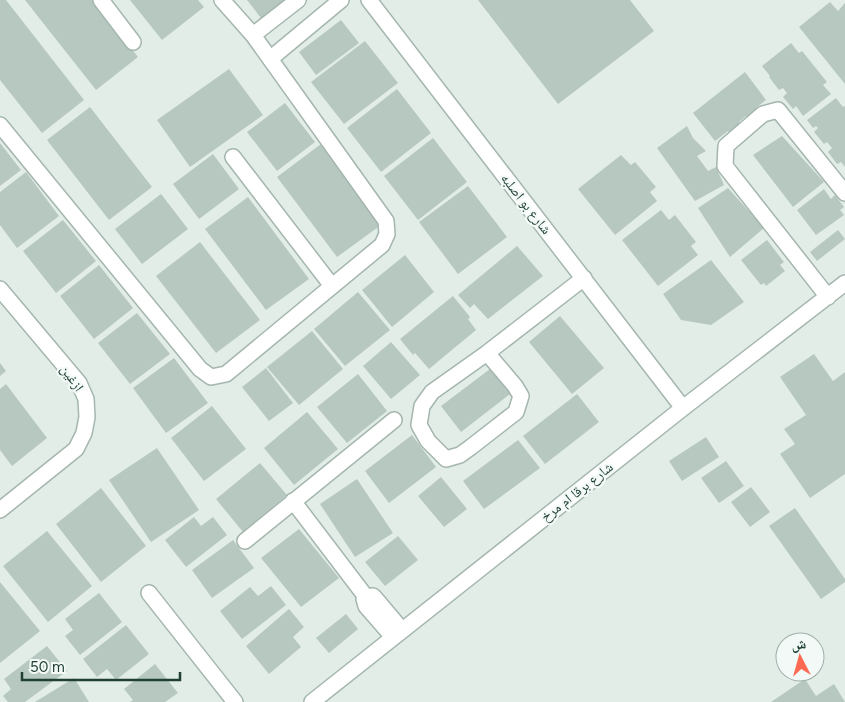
<svg xmlns="http://www.w3.org/2000/svg" width="845" height="702" viewBox="0 0 845 702" font-family="Figtree,'Noto Naskh Arabic',sans-serif">
	<style>
		.building { fill: #b7c8c0 }
		.lines { fill: none; stroke-linecap: round; stroke-linejoin: round }
		.minor-casing { stroke: #a4b6ae; stroke-width: 18 }
		.minor { stroke: #fff; stroke-width: 15 }
		.labels { text-anchor: middle; dominant-baseline: central; stroke-width: 4.5; stroke-linejoin: round; paint-order: stroke }
		.street-label { font-size: 14px; fill: #204034; stroke: #f3f9f6 }
	</style>
	<rect width="100%" height="100%" fill="#e2ede7"/>
	<!-- building -->
	<path class="building" d="M0,0H6L84,100L42,133L0,80Z
		M25,0H93L138,57L96,90Z
		M130,0H198L204,7L162,40Z
		M247,0H285L261,18Z
		M478,0H630L654,31L558,104Z
		M830,2L838,11L845,3V84L799,27Z
		M341,20L359,43L316,75L299,52Z
		M365,41L398,83L344,124L311,82Z
		M791,43L799,53L802,51L827,82L823,85L831,94L803,116L796,106L793,109L783,97L787,93L783,88L779,90L769,77L770,76L762,66Z
		M229,69L263,115L190,167L157,120Z
		M745,72L766,100L757,107L761,112L749,120L746,116L739,122L742,126L730,135L728,131L715,141L693,113Z
		M397,89L431,133L381,172L347,128Z
		M836,98L843,107L845,106V167L841,162L837,164L828,152L832,148L827,142L824,144L814,132L818,128L816,126L813,128L807,120Z
		M285,103L315,142L277,171L247,132Z
		M90,107L152,187L109,220L47,140Z
		M687,126L693,138L706,151L697,156L708,171L716,167L724,185L695,201L657,148Z
		M782,136L824,182L793,207L753,155Z
		M433,138L467,182L418,220L384,176Z
		M0,143L21,170L0,186Z
		M321,144L381,225L337,257L277,177Z
		M213,154L239,189L199,219L173,184Z
		M621,155L631,165L635,162L656,187L650,192L657,201L615,235L578,189Z
		M26,172L59,216L17,248L0,225V192Z
		M468,186L507,237L458,274L419,222Z
		M728,188L764,228L730,257L698,208Z
		M824,189L831,199L835,195L844,207L840,210L844,215L816,235L797,210Z
		M161,194L188,229L142,264L115,229Z
		M248,197L309,279L266,310L205,229Z
		M661,210L669,220L675,215L696,242L691,246L698,255L658,286L622,240Z
		M63,220L96,261L56,293L23,251Z
		M838,230L845,239L817,261L810,252Z
		M767,240L784,262L780,265L785,271L766,286L764,283L761,285L741,260Z
		M200,242L260,320L216,353L156,276Z
		M517,246L543,276L488,319L474,304L470,308L458,295Z
		M405,255L434,292L392,327L362,290Z
		M711,260L744,302L711,325L681,320L663,294Z
		M99,265L133,308L94,339L60,296Z
		M358,292L390,330L345,366L314,329Z
		M453,296L470,317L468,319L476,330L429,369L415,353L413,355L400,339Z
		M137,313L170,354L130,384L98,343Z
		M560,316L604,368L572,394L529,342Z
		M312,331L343,369L299,405L267,367Z
		M391,342L420,375L391,399L363,366Z
		M814,354L833,381L845,372V474L810,498L780,454L795,444L784,429L806,415L780,377Z
		M174,358L208,403L166,433L133,388Z
		M0,363L6,371L0,376Z
		M494,366L514,391L461,432L441,406Z
		M266,368L293,403L269,421L242,387Z
		M358,374L387,411L347,443L317,407Z
		M6,384L47,438L12,466L0,450V389Z
		M577,394L599,422L545,464L523,436Z
		M212,406L246,449L204,481L171,438Z
		M307,412L338,449L294,485L264,448Z
		M412,435L436,467L389,503L365,471Z
		M706,437L719,457L682,481L669,461Z
		M518,440L540,468L484,509L463,481Z
		M157,448L199,510L151,542L109,480Z
		M726,461L744,486L719,503L701,478Z
		M260,463L287,495L243,532L216,499Z
		M441,477L467,509L444,527L418,496Z
		M357,479L393,533L355,557L320,504Z
		M751,487L770,512L750,527L731,502Z
		M101,488L146,546L101,582L56,524Z
		M795,508L845,579V582L821,599L769,526Z
		M194,517L201,526L213,517L227,535L186,567L165,540Z
		M299,529L339,578L301,607L261,558Z
		M47,531L92,586L48,622L3,566Z
		M398,536L418,560L385,586L365,562Z
		M233,540L254,568L212,598L192,570Z
		M0,582L40,631L0,663Z
		M271,586L286,605L242,639L220,611L250,587L258,596Z
		M99,593L122,622L80,655L65,636L73,630L65,619Z
		M289,609L304,627L293,637L301,647L269,674L246,646Z
		M346,614L358,629L329,653L316,638Z
		M126,625L149,654L116,680L107,669L97,677L83,659Z
		M47,646L67,671L25,702H8L3,696L11,689L4,679Z
		M155,664L178,693L165,702H130L133,700L124,689Z
		M74,678L89,702H35Z
		M805,679L816,696L834,684L845,702H771Z"/>
	<g class="lines">
		<defs>
			<path id="minor" d="M101,0L133,42
				M369,0L683,408
				M253,35L298,0
				M270,59L341,0
				M0,125L200,369L211,377L226,374L382,245L387,234L386,221L253,35L222,0
				M233,157L332,286
				M0,289L79,383L86,399L87,417L84,433L76,449L0,510
				M828,297L725,166L726,146L763,114L778,110L845,193
				M487,353L515,386L521,396L516,412L471,447L460,455L446,459L428,441L419,425L422,406L432,392L487,353L584,278
				M293,501L366,597
				M245,541L394,420
				M149,593L235,702
				M366,597L373,596L375,598L402,630
				M366,597L364,599L366,606L393,637
				M312,702L683,408L845,283"/>
		</defs>
		<!-- minor casing -->
		<use href="#minor" class="minor-casing"/>
		<!-- minor -->
		<use href="#minor" class="minor"/>
	</g>
	<g class="labels">
		<!-- street labels -->
		<g class="street-label">
			<text transform="translate(526 204) rotate(52)">شارع بو اصلبه</text>
			<text transform="translate(72 378) rotate(55)">ازغين</text>
			<text transform="translate(577 492) rotate(-38)">شارع برقا ام مرخ</text>
		</g>
	</g>
	<!-- north arrow -->
	<g transform="translate(800 657) rotate(354)"><circle r="24" fill="#f3f9f6" stroke="#9fafa8"/>
	<path d="M0-4L9 19L0 12L-9 19Z" fill="#fd6951"/>
	<text y="-8" font-size="14" font-weight="bold" text-anchor="middle" fill="#204034">ش</text>
	</g>
	<!-- scale -->
	<path d="M22 672v8h158v-8" fill="none" stroke="#204034" stroke-width="2.5"/>
	<text x="30" y="672" font-size="15" fill="#204034" stroke="#f3f9f6" stroke-width="4" paint-order="stroke">50 m</text>
</svg>
